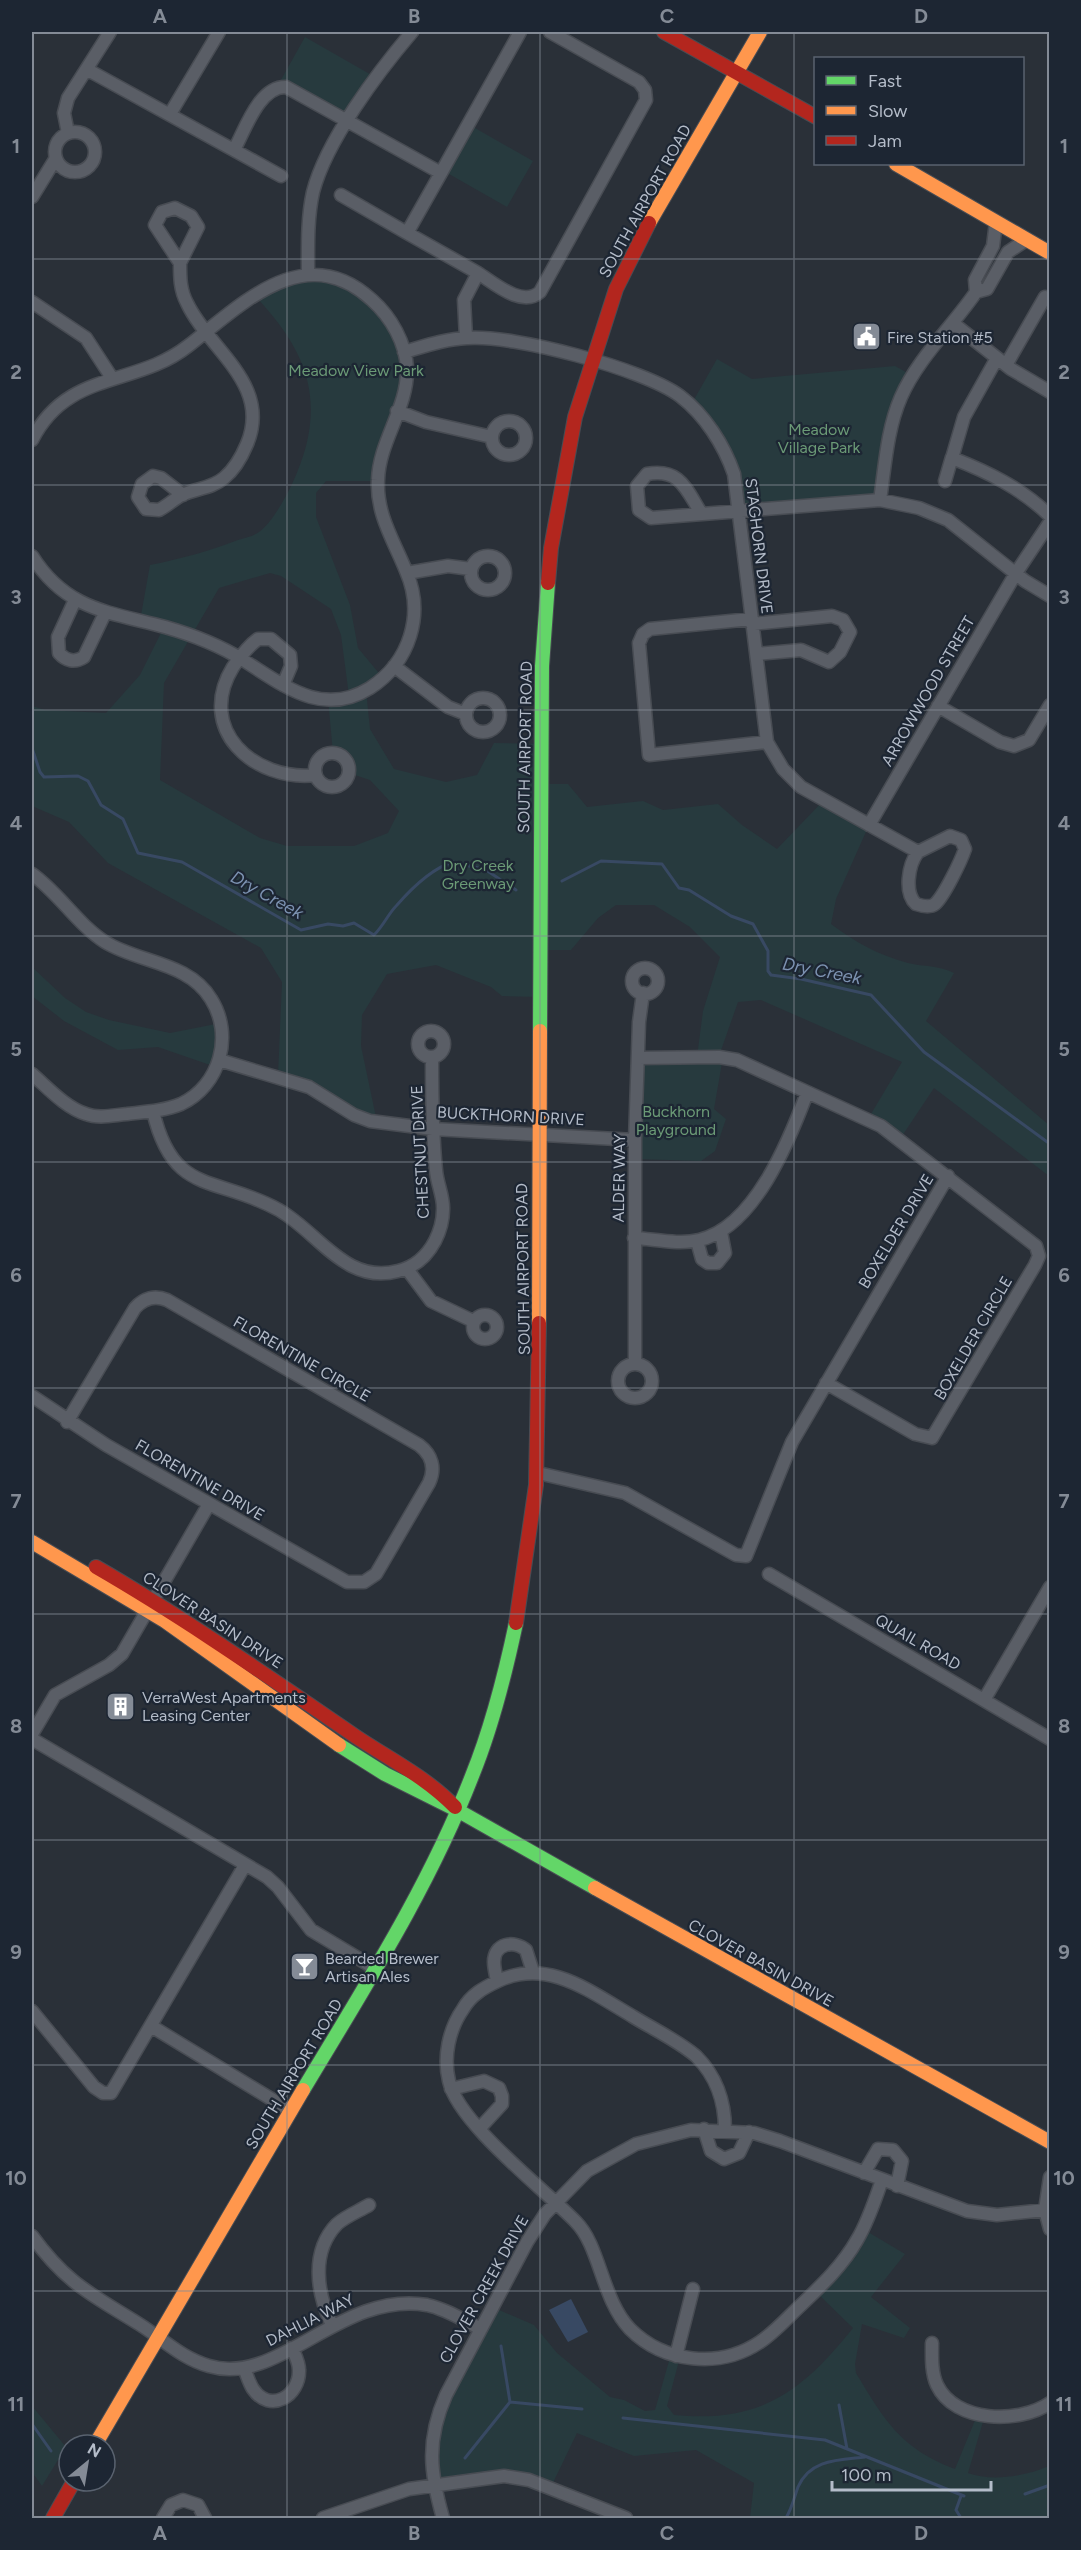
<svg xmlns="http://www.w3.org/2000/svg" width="1081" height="2550" viewBox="0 0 1081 2550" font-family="Figtree,sans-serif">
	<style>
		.green { fill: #273a3e; fill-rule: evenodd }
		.water { fill: #384963 }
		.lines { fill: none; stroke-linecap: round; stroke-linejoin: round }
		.stream { stroke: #384963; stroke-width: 3 }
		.street-casing { stroke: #484c53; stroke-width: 15 }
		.fast-casing { stroke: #484c53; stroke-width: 16 }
		.slow-casing { stroke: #484c53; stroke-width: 16 }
		.jam-casing { stroke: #484c53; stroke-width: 16 }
		.street { stroke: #5a5e66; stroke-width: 12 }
		.fast { stroke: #63d668; stroke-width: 14 }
		.slow { stroke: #ff974d; stroke-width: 14 }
		.jam { stroke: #b3261e; stroke-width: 14 }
		.grid { fill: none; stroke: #848b96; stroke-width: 1.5; stroke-opacity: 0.55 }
		.labels { text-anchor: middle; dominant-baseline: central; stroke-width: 4.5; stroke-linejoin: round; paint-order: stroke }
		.street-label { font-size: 16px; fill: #b4bcc9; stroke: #1d2633 }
		.poi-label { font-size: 16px; fill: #b4bcc9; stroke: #1d2633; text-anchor: start }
		.park-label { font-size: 16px; fill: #6b9a76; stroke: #1d2633 }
		.water-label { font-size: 18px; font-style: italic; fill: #7c92b1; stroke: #1d2633 }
		.neatline { fill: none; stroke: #848b96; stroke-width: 2 }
		.grid-label { font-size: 20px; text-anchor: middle; font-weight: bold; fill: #848b96 }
	</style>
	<rect width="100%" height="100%" fill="#2a3038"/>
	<!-- green -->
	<path class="green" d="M305,37L375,77L348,121L277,87Z
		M468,124L533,161L507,207L442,170Z
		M330,278L380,308L406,361L378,481H326L316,493V517L350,605L358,648L383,678L366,690L370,729L394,769L446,782L477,775L494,743L541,744V784H568L587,807L643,801L663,810L718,804L742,825L777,849L824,800L869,825L836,899L831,924C855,942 878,955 908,963C924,967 939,965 954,973L926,1021L1049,1125V1176L934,1088L900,1139L868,1119L902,1062L761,1000L738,1002L719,1056L723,1057L714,1109L726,1119L715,1151L701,1161L635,1159L638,1058L697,1057L703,1011L720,957L690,927L654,905H616L598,918L571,950H541L540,997L502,996L491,987L436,965L387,974L362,1015L361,1046L377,1122L278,1076L282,982L261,948L108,863L69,822L32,806V706L45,710L106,713L140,675L164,627L140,621L150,565C181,559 209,551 238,540C244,538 254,536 259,532C271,524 286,497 292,484C328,407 311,354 254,295L267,286ZM270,573L281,576L331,609L341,635L349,696L328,699L333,753L345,759L349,773L370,780L399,811L388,833L354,846H287L260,838L160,780L164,683L219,588Z
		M717,359L752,379L895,366L913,376L907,386L880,500L739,511L734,474L691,405Z
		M32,967L65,998L86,1012L109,1020L170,1033L221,1023L216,1067L158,1047L118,1050L64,1021L32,996Z
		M863,2229L905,2254L871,2297L910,2328L904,2338L862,2324L855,2364L856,2373C884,2420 901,2449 955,2469L978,2413L985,2415L968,2473C992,2482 1026,2476 1049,2466V2518H750L754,2483L696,2450L634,2456L577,2433L550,2489L529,2480L434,2486L433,2437L492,2307L534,2325L557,2353L610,2397L624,2400L645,2411L655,2410L671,2354L680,2357L667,2406L674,2415C760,2423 801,2393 853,2328L815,2291Z
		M32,2406L66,2447L42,2486L32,2472Z"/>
	<!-- water -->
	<path class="water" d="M571,2299L588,2332L568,2342L549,2310Z"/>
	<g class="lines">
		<!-- stream -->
		<path class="stream" d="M32,748L40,772L44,777L78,776L88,781L101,805L123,819L138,853L182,862L301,930L328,924L343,926L354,923L374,935C384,925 388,914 397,905C411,889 433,868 453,862L486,870L516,890
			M562,881L601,861L662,864L679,888L689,890L731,916L753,924L768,951V971L771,975L801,979L871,995L924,1052L1050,1144
			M510,2402L582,2409
			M839,2405L847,2449
			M623,2418L825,2440L964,2496
			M32,2424L51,2451
			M465,2458L510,2402L501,2346
			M1025,2494L1050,2485
			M786,2518C792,2508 794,2498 798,2487C810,2459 839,2460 865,2457
			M961,2518L956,2510L961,2496"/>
		<defs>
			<path id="street" d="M88,70L281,176
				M170,114L219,32
				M55 152a20 20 0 1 1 40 0a20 20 0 1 1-40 0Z
				M68,133L64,113L68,98L110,32
				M234,150C245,130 259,86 286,87L441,173L520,32
				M441,173L407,233L478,273
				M341,195L407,233
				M32,197L56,158
				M175,208L191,216L198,227L180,263L155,225L162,212Z
				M180,263C180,277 180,290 187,303C209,350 272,384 247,444C242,456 235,469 224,478C211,489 196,488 182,495C174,499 167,506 159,510L146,509L138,497L142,484L153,476L161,478L183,495
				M308,275C308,248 307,219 313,192C326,141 378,72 412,32
				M976,292L987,289L1008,252L1026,240
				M32,302L86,338L112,378
				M954,324L1011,369L1050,392
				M466,338L464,300L478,273C494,283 522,308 540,292L646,100L645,90L639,82L550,32
				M404,352C425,346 445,339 467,338C512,334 644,369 680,396C705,415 724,445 734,474L767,742L783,769L801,787L918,852L950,836L961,840L965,849C961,861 944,896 935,904C930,908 922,906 916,904C904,893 908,865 918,852
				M997,358L964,417L952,458C988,472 1021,488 1050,516
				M1006,365L1045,297
				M397,411L426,422L492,437
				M492 438a17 17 0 1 1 34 0a17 17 0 1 1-34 0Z
				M32,440C67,370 136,387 188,346C241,305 305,238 372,300C391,317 406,343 407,369C408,408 379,441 378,480C376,514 394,541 406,571C425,614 410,662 370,688C322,718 283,685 243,660C219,645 193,635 165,627C109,612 66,610 32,556
				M945,481L952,457
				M880,500C885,466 887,429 901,397C918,358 952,327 976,292L975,280L993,246L996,222
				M701,513C686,489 680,468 647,474L637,486L639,510L651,518L880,500L919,508L948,520L1025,581L1050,596
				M471 573a17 17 0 1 1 34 0a17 17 0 1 1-34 0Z
				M407,573L448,566L471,569
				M75,600L58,637L59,653C66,661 75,663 84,657L105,613
				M751,619L650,629L643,634L639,643L649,755L767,742
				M752,624L832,616L843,620L850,632L840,652L829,662L801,650L757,654
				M394,666L448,707L466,714
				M283,685L291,666L290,655L271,639H258C248,646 240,657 233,667C195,729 254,782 316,775
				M466 715a17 17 0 1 1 34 0a17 17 0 1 1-34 0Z
				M938,706L1000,742L1014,746L1029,740L1050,705
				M315 770a17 17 0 1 1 34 0a17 17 0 1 1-34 0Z
				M869,825L1016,573L1050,522
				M32,874C59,893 77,924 105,942C139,963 189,962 211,999C234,1035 220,1086 181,1104C164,1111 145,1112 127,1114C114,1115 99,1119 86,1114C66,1108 48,1088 32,1074
				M632 981a13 13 0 1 1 26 0a13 13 0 1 1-26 0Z
				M418 1044a13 13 0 1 1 26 0a13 13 0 1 1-26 0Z
				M638,1058L719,1057L737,1060L881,1126L1036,1246L1039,1256L1035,1265L932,1438L915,1434L826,1383
				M219,1060L309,1087L354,1115L370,1121L433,1129L635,1140
				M153,1111C173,1197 216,1175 279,1210C319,1233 346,1285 398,1271C415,1267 427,1256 435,1241C440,1231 443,1221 443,1210C444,1197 437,1184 436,1170C432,1133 432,1095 432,1057
				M634,1238C654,1239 679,1245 699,1240C754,1228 789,1141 807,1093
				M697,1241L702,1259L708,1263H717L725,1253L721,1232
				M407,1269L431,1301L473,1321
				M473 1327a12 12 0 1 1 24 0a12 12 0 1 1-24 0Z
				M618 1381a17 17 0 1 1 34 0a17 17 0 1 1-34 0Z
				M635,1364V1140L639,1022L643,993
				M32,1396L106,1445L347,1582H364L376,1574L429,1483C436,1468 432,1455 419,1445L167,1300C155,1295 144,1298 135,1308L67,1422
				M538,1473L625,1493L736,1555L746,1556L792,1442L948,1176
				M769,1574L1050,1739
				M984,1700L1050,1587
				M32,1734L55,1695L109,1665L122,1654L209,1504
				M32,1739L267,1877L278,1887L311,1930L376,1969
				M497,1981C496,1975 494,1968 494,1962C494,1943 514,1940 526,1950L533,1972
				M32,2011L94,2087L103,2093H111L245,1865
				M151,2026L291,2111
				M451,2089L484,2081L499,2088L502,2096V2104L479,2129
				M704,2129L711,2151L724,2159L739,2153L749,2132
				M725,2130C725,2101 717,2077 696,2056C677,2040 653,2029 632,2016C589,1991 548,1958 498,1981C483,1988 471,1995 463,2009C449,2029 443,2057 449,2081C458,2123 544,2189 576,2222C600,2246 602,2300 630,2329C664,2363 720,2369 760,2342C775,2332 788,2317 801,2305C822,2285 843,2265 857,2240C868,2222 875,2200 882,2180
				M864,2173L878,2149L893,2150L902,2161L897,2186
				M1050,2177L1045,2210L1050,2229
				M32,2236C67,2284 91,2294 139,2324C163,2339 181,2358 209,2366C279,2387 341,2290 427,2305C446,2309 463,2320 481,2329
				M332,2325C317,2294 310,2252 337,2224C346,2216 359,2211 369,2205
				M932,2343C932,2356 931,2372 937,2385C955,2423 1019,2424 1050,2403
				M676,2356L693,2289
				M244,2368C247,2375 249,2383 253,2389C270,2414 300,2396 299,2370C299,2362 295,2355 292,2348
				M163,2518L171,2505L183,2500L198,2505L205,2518
				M323,2518L409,2489L504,2476L529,2480L626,2518
				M443,2518C430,2473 426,2440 446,2395L527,2242L545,2214L587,2171L636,2144L691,2130L754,2133L780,2141L967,2211L997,2215L1045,2210"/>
			<path id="fast" d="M540,1031L542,666L548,583
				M339,1745L385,1774L457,1810L595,1888
				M303,2090C364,1988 429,1887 472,1776C492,1727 505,1675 516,1623"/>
			<path id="slow" d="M896,164L1050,253
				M649,223L760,32
				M539,1323L540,1031
				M32,1542L165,1621L339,1745
				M595,1888L1050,2142
				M95,2445L303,2090"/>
			<path id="jam" d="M664,32L816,117
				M548,583L551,548L575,417L616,289L649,223
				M96,1567C186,1619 270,1678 355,1736C389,1759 426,1777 455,1807
				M516,1623L536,1485L539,1323
				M53,2518L74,2481"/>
		</defs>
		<!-- street casing -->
		<use href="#street" class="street-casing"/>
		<!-- fast casing -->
		<use href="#fast" class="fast-casing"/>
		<!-- slow casing -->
		<use href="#slow" class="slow-casing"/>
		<!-- jam casing -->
		<use href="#jam" class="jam-casing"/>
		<!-- street -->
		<use href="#street" class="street"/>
		<!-- fast -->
		<use href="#fast" class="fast"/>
		<!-- slow -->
		<use href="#slow" class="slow"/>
		<!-- jam -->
		<use href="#jam" class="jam"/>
	</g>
	<!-- grid -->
	<path class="grid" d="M287,32V2518M540,32V2518M794,32V2518M32,259H1050M32,485H1050M32,710H1050M32,936H1050M32,1162H1050M32,1388H1050M32,1614H1050M32,1840H1050M32,2065H1050M32,2291H1050"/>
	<!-- icons -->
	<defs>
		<symbol id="civic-square" viewBox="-11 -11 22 22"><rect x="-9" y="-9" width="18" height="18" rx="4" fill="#848b96" stroke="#1d2633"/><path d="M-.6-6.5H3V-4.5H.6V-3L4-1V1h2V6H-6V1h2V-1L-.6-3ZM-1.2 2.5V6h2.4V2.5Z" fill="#fff"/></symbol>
		<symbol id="building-square" viewBox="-11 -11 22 22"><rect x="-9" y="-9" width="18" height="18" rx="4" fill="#848b96" stroke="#1d2633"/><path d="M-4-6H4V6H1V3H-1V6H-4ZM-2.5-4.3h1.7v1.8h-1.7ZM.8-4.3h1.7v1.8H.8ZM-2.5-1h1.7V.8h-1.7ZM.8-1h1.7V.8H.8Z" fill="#fff"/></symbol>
		<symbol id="bar-square" viewBox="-11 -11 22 22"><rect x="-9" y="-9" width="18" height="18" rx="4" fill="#848b96" stroke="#1d2633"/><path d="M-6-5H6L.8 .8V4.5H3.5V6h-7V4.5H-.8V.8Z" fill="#fff"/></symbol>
	</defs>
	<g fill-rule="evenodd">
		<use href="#civic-square" x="850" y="320" width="33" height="33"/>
		<use href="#building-square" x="104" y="1690" width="33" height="33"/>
		<use href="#bar-square" x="288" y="1950" width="33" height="33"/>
	</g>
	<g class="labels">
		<!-- street labels -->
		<g class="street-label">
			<text transform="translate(645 201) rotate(-61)">SOUTH AIRPORT ROAD</text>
			<text transform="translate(759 546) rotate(83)">STAGHORN DRIVE</text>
			<text transform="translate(928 691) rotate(-60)">ARROWWOOD STREET</text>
			<text transform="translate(525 747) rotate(-89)">SOUTH AIRPORT ROAD</text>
			<text transform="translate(511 1116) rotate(3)">BUCKTHORN DRIVE</text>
			<text transform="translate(420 1152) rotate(-93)">CHESTNUT DRIVE</text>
			<text transform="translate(619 1178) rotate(-89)">ALDER WAY</text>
			<text transform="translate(896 1231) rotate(-59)">BOXELDER DRIVE</text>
			<text transform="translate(523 1269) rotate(-91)">SOUTH AIRPORT ROAD</text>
			<text transform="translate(973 1338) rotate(-60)">BOXELDER CIRCLE</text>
			<text transform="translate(302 1359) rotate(30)">FLORENTINE CIRCLE</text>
			<text transform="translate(200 1480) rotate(30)">FLORENTINE DRIVE</text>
			<text transform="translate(213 1620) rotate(33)">CLOVER BASIN DRIVE</text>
			<text transform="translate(918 1642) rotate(30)">QUAIL ROAD</text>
			<text transform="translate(761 1963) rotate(29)">CLOVER BASIN DRIVE</text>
			<text transform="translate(294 2074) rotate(-59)">SOUTH AIRPORT ROAD</text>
			<text transform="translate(484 2289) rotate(-61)">CLOVER CREEK DRIVE</text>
			<text transform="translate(310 2320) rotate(-27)">DAHLIA WAY</text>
		</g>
		<!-- poi labels -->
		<g class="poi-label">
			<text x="887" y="337">Fire Station #5</text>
			<text x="142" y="1697">VerraWest Apartments<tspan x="142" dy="18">Leasing Center</tspan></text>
			<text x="325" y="1958">Bearded Brewer<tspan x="325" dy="18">Artisan Ales</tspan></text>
		</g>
		<!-- park labels -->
		<g class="park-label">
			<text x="356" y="370">Meadow View Park</text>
			<text x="819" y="429">Meadow<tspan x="819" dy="18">Village Park</tspan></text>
			<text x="478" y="865">Dry Creek<tspan x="478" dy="18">Greenway</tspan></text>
			<text x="676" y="1111">Buckhorn<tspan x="676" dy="18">Playground</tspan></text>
		</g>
		<!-- water labels -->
		<g class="water-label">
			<text transform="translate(267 895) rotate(29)">Dry Creek</text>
			<text transform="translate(822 971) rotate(11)">Dry Creek</text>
		</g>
	</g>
	<!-- border -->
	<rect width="1081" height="2550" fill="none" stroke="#1d2633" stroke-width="66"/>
	<!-- legend -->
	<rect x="814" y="57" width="210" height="108" fill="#1d2633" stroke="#59626f" stroke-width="1.5"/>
	<rect x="826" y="76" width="30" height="9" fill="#63d668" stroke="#59626f" stroke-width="1.5"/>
	<text x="868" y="87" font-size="18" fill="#b4bcc9">Fast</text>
	<rect x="826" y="106" width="30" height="9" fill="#ff974d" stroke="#59626f" stroke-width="1.5"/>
	<text x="868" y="117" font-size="18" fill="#b4bcc9">Slow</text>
	<rect x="826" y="136" width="30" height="9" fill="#b3261e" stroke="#59626f" stroke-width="1.5"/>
	<text x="868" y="147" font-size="18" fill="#b4bcc9">Jam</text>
	<!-- north arrow -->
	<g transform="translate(87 2463) rotate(30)"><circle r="28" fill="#1d2633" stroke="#59626f" stroke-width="1.5"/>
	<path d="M0-4.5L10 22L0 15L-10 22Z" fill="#848b96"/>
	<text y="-9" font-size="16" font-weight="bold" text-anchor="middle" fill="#b4bcc9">N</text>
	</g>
	<!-- scale -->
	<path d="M832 2481v9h159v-9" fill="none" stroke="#b4bcc9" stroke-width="3"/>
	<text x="841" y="2481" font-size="18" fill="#b4bcc9" stroke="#1d2633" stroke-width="4.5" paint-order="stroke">100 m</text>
	<rect x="33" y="33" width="1015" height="2484" class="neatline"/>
	<g class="grid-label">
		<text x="160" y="23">A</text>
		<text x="414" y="23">B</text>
		<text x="667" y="23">C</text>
		<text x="921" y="23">D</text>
		<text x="16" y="153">1</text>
		<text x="1064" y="153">1</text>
		<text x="16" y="379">2</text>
		<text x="1064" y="379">2</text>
		<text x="16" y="604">3</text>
		<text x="1064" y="604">3</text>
		<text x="16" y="830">4</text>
		<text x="1064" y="830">4</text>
		<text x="16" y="1056">5</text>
		<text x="1064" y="1056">5</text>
		<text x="16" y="1282">6</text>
		<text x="1064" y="1282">6</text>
		<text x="16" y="1508">7</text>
		<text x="1064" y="1508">7</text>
		<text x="16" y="1733">8</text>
		<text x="1064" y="1733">8</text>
		<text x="16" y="1959">9</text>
		<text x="1064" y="1959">9</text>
		<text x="16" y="2185">10</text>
		<text x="1064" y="2185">10</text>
		<text x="16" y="2411">11</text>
		<text x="1064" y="2411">11</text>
		<text x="160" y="2540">A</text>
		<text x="414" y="2540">B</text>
		<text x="667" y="2540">C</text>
		<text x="921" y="2540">D</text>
	</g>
</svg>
